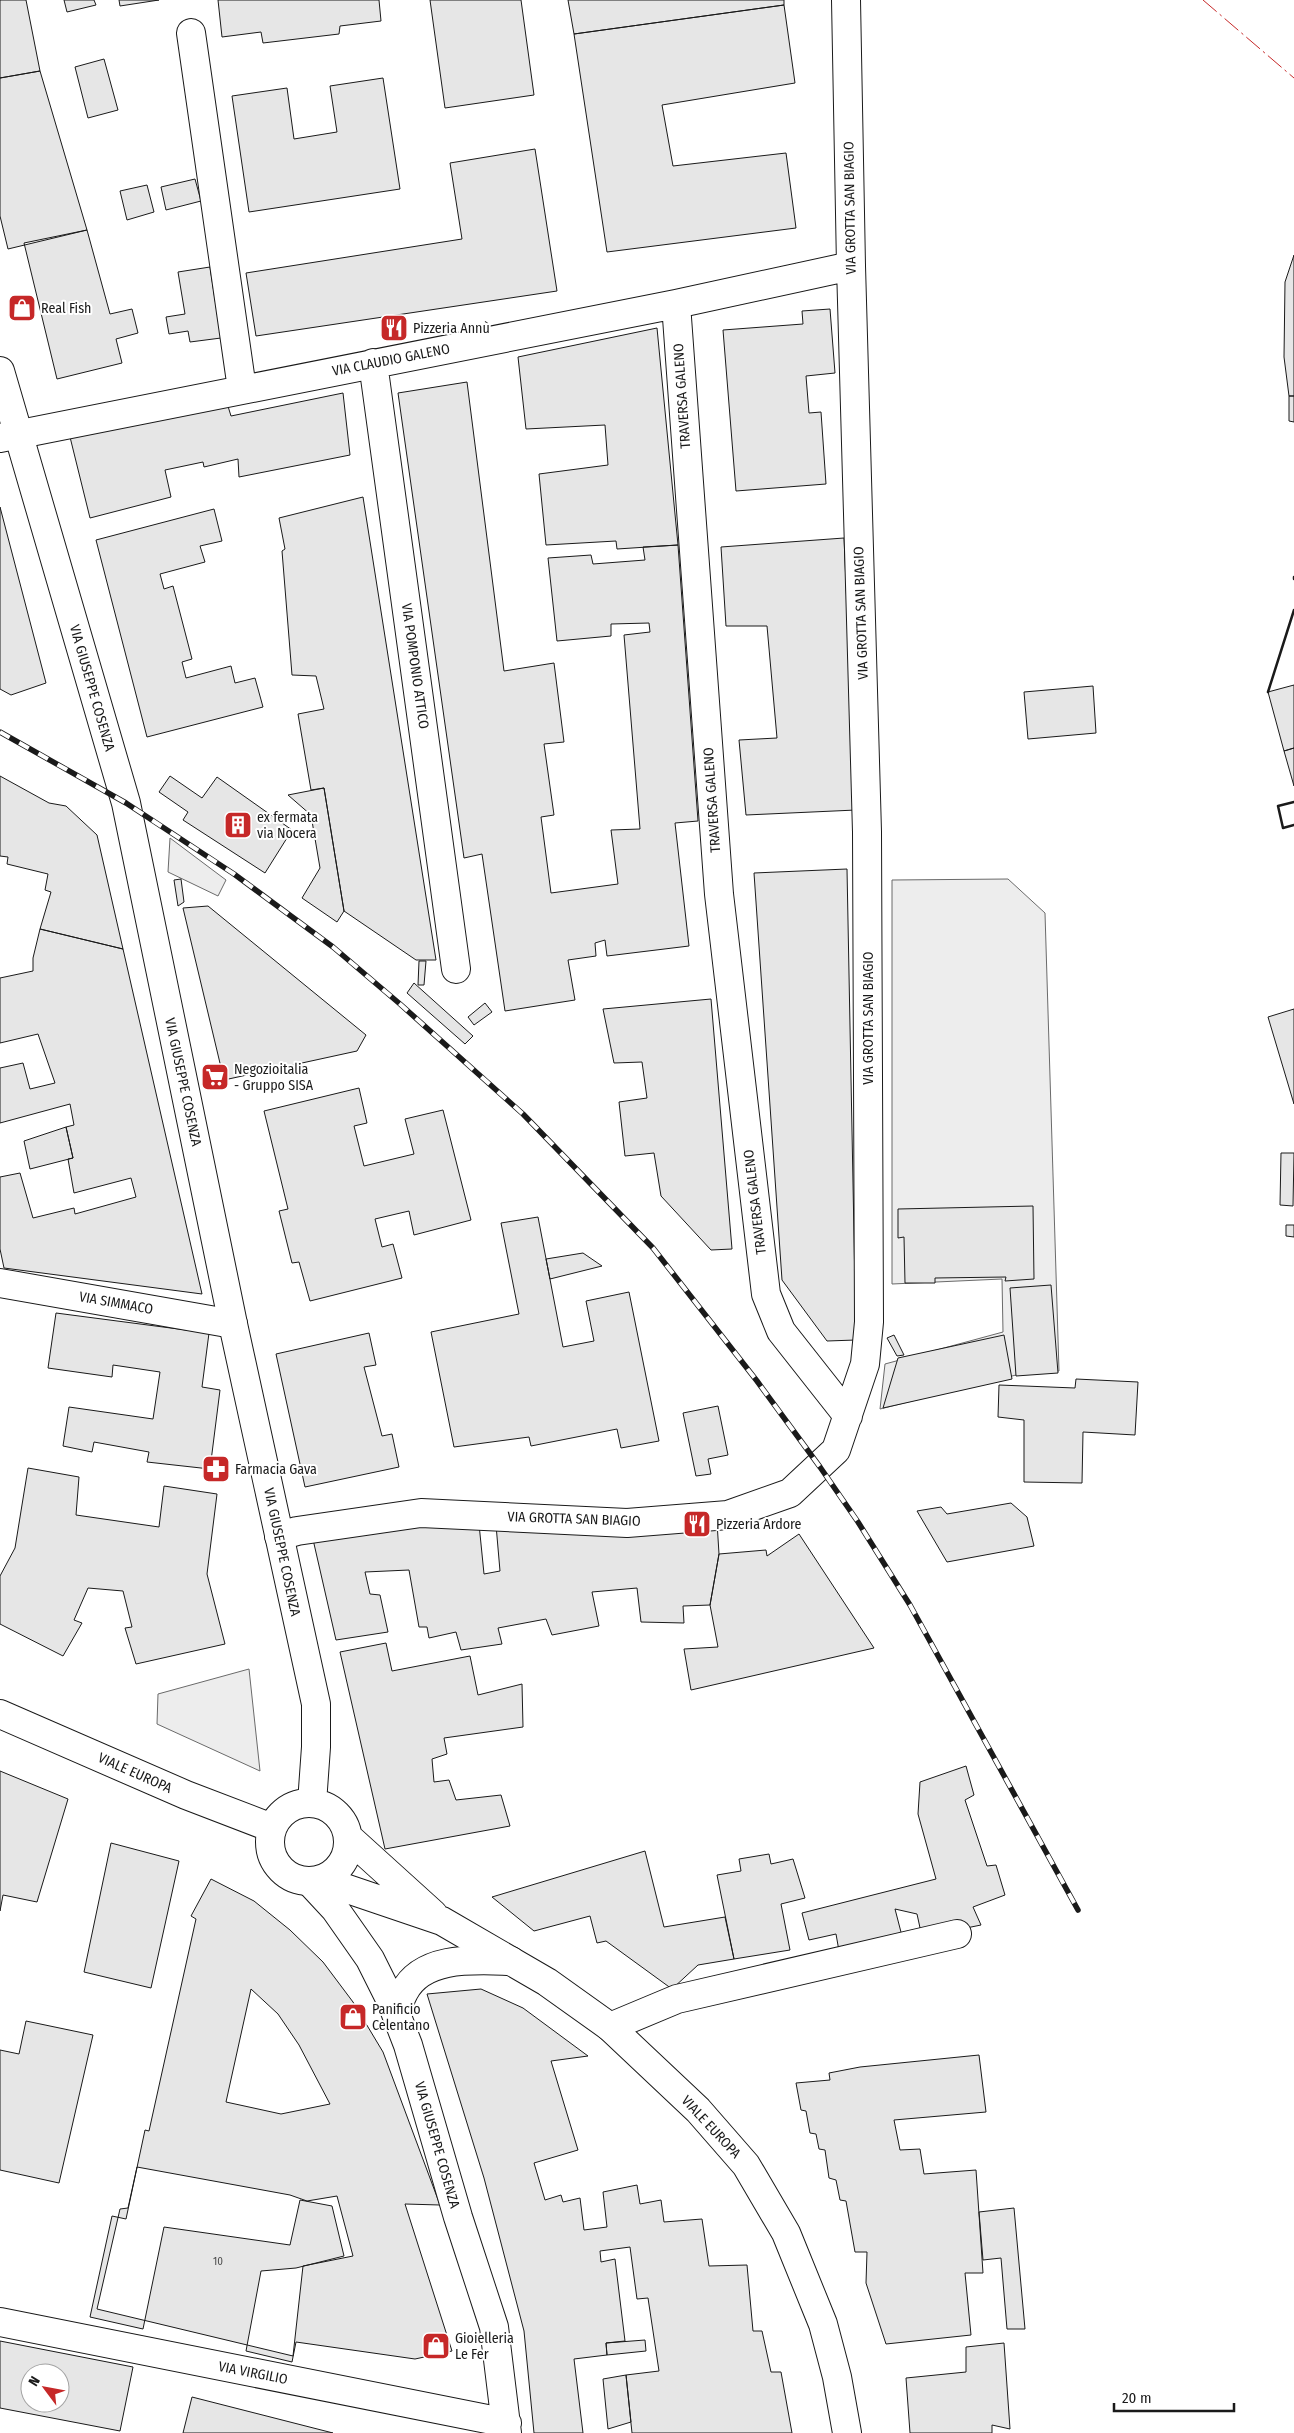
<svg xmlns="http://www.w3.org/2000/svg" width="1294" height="2433" viewBox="0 0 1294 2433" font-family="'Fira Sans Condensed',sans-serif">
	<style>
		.built { fill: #ededed; stroke: #6a6a6a }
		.building { fill: #e6e6e6; stroke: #1a1a1a; fill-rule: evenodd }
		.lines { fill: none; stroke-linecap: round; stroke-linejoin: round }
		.minor-casing { stroke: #1a1a1a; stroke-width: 30 }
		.major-casing { stroke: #1a1a1a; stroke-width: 30 }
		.minor { stroke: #fff; stroke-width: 28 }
		.major { stroke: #fff; stroke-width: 28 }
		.rail-casing { stroke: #1a1a1a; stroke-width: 5.5 }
		.rail { stroke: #fff; stroke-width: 4; stroke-dasharray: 11; stroke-linecap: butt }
		.wall { stroke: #1a1a1a; stroke-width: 2.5 }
		.power { stroke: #c62828; stroke-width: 1; stroke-dasharray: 18 4 2.5 4; stroke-linecap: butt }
		.labels { text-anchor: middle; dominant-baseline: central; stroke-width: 4; stroke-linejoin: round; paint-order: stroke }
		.number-label { font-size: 11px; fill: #4d4d4d }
		.street-label { font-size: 14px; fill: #1a1a1a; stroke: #fff }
		.poi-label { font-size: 14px; fill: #1a1a1a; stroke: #fff; text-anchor: start }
	</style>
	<rect width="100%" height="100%" fill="#fff"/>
	<!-- built -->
	<path class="built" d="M170,838L226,880L218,896L168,872Z
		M1008,879L1045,913L1059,1371L1020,1374L880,1409L885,1364L1003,1332L1002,1279L892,1284V880Z
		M249,1669L260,1771L157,1724L158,1694Z"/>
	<!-- building -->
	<path class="building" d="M0,0H26L40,71L0,78Z
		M64,0H94L96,5L67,12Z
		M119,0H159L120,6Z
		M218,0H379L381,21L340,26L339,34L263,43L261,32L222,37Z
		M430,0H521L534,95L445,108Z
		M568,0H784V5L574,34Z
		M784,5L795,83L662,105L673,166L786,153L796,228L607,252L574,34Z
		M104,59L118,110L88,118L75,67Z
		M40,71L87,230L8,249L0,216V78Z
		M383,78L400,189L249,212L232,96L287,88L294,139L337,132L330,86Z
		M535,149L557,291L256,336L246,273L462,239L450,163Z
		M195,179L201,201L166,210L161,187Z
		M147,185L154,212L127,220L120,191Z
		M87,230L110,314L132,309L138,333L116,339L122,363L57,379L24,243Z
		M1294,255V396H1289L1284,357L1285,282Z
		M210,267L221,338L190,342L188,331L169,334L166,317L185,314L178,272Z
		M830,309L835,373L806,376L809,413L821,412L826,484L736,491L723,330L803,324L802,311Z
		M657,328L678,545L617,549L616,541L546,545L539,474L608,465L605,425L526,429L518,357Z
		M467,382L504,671L554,663L564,742L544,744L554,815L541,817L551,893L618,884L611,830L640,829L624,635L650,632L649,623L611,624V636L557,641L548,558L591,555L593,564L645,560L643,547L678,545L698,821L675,823L689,946L607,956L605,940L595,943L596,956L568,960L575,1000L505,1011L482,854L464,858L398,393Z
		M343,393L350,455L239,477L238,459L204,467L203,462L165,470L171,497L90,518L70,437L227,403L231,416Z
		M1289,396H1294V422L1289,421Z
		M363,497L436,960H416L344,911L324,788L311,790L298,714L324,709L316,676L292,675L282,551L285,549L279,518Z
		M0,507L46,683L11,695L0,689Z
		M214,509L222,541L200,546L205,562L160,574L164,589L173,586L192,659L182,662L186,678L231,666L235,683L255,678L263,707L147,737L96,540Z
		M844,538L856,810L746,815L739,740L777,738L767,626H726L721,547Z
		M1294,685V748L1284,751L1268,692Z
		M1093,686L1096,733L1028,739L1024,692Z
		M1294,748V786L1284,751Z
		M0,776L49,803L66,806L97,835L123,949L40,929L51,892L45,890L48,874L7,864L8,857L0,856Z
		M170,776L202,798L217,777L292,830L265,873L183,820L188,812L159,792Z
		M324,788L344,911L337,922L302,898L320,868L311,815L288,795Z
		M847,869L856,1340L827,1341L782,1280L754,873Z
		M181,879L184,902L178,906L174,880Z
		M208,906L366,1035L357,1051L224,1080L183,908Z
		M40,929L123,949L202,1294L4,1268L0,1249V1177L20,1173L33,1218L74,1208L75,1214L136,1197L131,1178L74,1193L68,1159L73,1158L66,1127L74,1125L70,1104L0,1123V1068L23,1063L30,1089L55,1083L38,1034L0,1043V978L33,971V958Z
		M419,961H426L424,985H418Z
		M414,983L473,1036L465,1044L407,993Z
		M711,999L732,1249L711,1250L661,1196L654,1153L625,1156L619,1102L647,1098L642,1062L614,1063L603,1009Z
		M485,1003L492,1012L474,1025L468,1017Z
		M1294,1009V1104L1268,1017Z
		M359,1088L367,1123L354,1126L364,1166L414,1154L405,1119L443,1110L471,1220L414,1235L409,1211L375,1219L382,1247L393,1244L402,1278L310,1301L299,1262L292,1263L279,1211L288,1209L264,1111Z
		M66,1127L73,1158L30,1169L24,1141Z
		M1281,1153H1294L1293,1206L1280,1205Z
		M1033,1206L1034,1279L1005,1281L1006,1277L935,1278V1283H905L904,1237L898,1238V1209Z
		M538,1217L563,1347L594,1341L586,1301L629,1292L659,1441L621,1448L617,1429L531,1446L529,1437L454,1447L431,1332L519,1314L501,1223Z
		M1286,1225H1294V1237L1286,1236Z
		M583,1253L602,1266L550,1279L546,1259Z
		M1051,1285L1058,1373L1016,1376L1010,1288Z
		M56,1313L209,1333L202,1387L220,1390L210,1469L147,1462L149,1452L94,1442L92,1452L63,1446L69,1407L153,1419L160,1372L113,1365L112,1377L48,1368Z
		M369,1333L376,1365L364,1367L382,1436L392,1434L399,1467L305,1487L276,1354Z
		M894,1335L904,1355L897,1356L887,1338Z
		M1004,1335L1012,1379L883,1408L898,1358Z
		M1076,1379L1138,1382L1135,1435L1083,1432L1082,1483L1024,1482V1420L998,1417L999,1385L1075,1388Z
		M718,1406L728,1455L708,1459L711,1474L696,1476L683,1413Z
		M28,1468L79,1477L76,1515L159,1527L164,1486L217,1494L207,1574L225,1644L136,1664L125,1628L132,1627L123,1591L88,1588L74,1620L82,1623L63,1656L0,1624V1576L15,1548Z
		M1011,1503L1027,1517L1034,1546L947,1562L917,1511L941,1507L947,1514Z
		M406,1521L479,1524L484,1574L500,1571L496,1525L717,1522L719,1554L710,1605L683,1606L684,1623L641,1622L637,1588L592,1592L599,1626L552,1635L546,1619L498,1628L502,1644L461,1650L456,1632L429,1638L427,1627H419L409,1570L365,1572L370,1594L380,1595L388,1632L336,1640L312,1535Z
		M799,1534L874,1648L691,1690L684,1649L718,1647L710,1605L719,1554L766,1550L767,1556Z
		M386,1643L392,1671L470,1656L478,1695L522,1684L523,1727L444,1738L447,1754L432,1759L434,1782L449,1780L456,1800L501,1795L510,1826L385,1849L340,1652Z
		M966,1766L974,1795L965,1800L987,1866L996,1865L1005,1895L973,1907L981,1925L922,1937L917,1914L895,1909L902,1936L839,1951L836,1934L809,1940L802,1913L936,1879L918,1814L920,1782Z
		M0,1771L68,1799L37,1902L3,1895L0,1911Z
		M111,1843L179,1861L151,1988L84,1972Z
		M645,1851L664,1927L725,1917L734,1959L698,1965L672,1989L606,1941L597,1943L590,1916L534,1931L492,1897Z
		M769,1854L771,1864L793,1859L805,1898L781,1904L790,1950L734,1959L717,1875L741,1871L739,1859Z
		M211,1879L254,1901L290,1930L323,1962L353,2002L383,2052L440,2205L405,2204L452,2351L415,2359L296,2342L292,2362L246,2351L261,2271L296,2268L344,2256L332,2206L300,2200L290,2245L164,2227L143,2329L90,2317L112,2216L126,2219L145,2130L149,2131L196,1919L191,1916ZM251,1989L278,2014L299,2045L330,2104L281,2114L226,2102Z
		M481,1989L523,2008L588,2056L551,2061L578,2150L534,2163L545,2200L561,2195L563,2202L580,2198L584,2230L607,2227L603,2192L637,2185L640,2204L661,2200L664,2222L702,2219L709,2266L747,2265L753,2331H762L771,2372H781L792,2433H632L626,2375L659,2371L648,2298L637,2299L630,2247L600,2251L601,2262L615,2259L625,2341L606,2343L607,2355L574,2359L583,2433H534L524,2331L484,2178L427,1994Z
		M26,2021L93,2035L59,2183L0,2170V2050L19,2054Z
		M979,2055L986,2112L894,2120L900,2150L920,2149L924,2174L976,2170L983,2273H965L971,2335L886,2344L866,2283L867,2252H855L846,2201L840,2200L836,2180L829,2178L825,2150L819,2149L816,2134L810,2133L806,2111L801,2110L796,2083L830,2080L829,2073L860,2067Z
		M137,2167L290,2195L307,2201L337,2196L353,2256L303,2266L293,2356L97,2309L120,2209L128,2208Z
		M1014,2208L1025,2329H1007L1001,2258L983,2260L979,2212Z
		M645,2340L646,2351L607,2355L606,2343Z
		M0,2341L133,2367L120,2431L0,2408ZM30,2373H60V2403H30Z
		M1004,2343L1010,2429L992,2425V2433H910L906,2378L966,2372V2347Z
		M626,2375L631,2422L608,2429L603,2379Z
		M192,2397L333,2433H183Z"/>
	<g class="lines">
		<defs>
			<path id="minor" d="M191,33L242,389
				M676,304L719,894L766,1294L781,1331L848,1416
				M373,363L456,969
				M0,438L676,304L851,266
				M0,1283L233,1324
				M279,1536L297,1531L421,1513L627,1523L728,1515L790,1493L836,1450L865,1364L869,1322L867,832L851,266L846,0
				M309,1881L335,1909L370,1959L391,2001L408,2045L458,2217L494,2327L507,2433
				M396,2014C398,2007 400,1999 404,1992C423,1955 476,1960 511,1961
				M610,2027L677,1999L957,1934
				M0,2322L507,2423"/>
			<path id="major" d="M0,371L126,803L233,1324L316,1704V1747L312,1803
				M0,1714L186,1795L272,1828
				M270 1842a39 39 0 1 1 78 0a39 39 0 1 1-78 0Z
				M348,1837L433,1914
				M321,1880L442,1921L547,1982L610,2027L698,2110L746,2165L786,2233L823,2324L837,2377L847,2433"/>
		</defs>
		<!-- minor casing -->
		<use href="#minor" class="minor-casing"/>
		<!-- major casing -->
		<use href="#major" class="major-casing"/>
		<!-- minor -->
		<use href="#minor" class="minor"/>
		<!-- major -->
		<use href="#major" class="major"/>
		<defs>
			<path id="rail" d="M0,732L126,803L234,874L333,947L400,1004L523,1114L653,1248L757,1381L820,1467L858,1522L910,1605L1078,1910"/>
		</defs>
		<!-- rail casing -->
		<use href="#rail" class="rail-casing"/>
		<!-- rail -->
		<use href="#rail" class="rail"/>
		<!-- wall -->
		<path class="wall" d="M1294,577V579
			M1268,692L1294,610
			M1294,802L1278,806L1283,828L1294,825"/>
		<!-- power -->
		<path class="power" d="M1203,0L1294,78"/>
	</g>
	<!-- icons -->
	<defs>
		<symbol id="shop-square" viewBox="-11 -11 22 22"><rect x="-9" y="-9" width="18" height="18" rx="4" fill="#c62828" stroke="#fff"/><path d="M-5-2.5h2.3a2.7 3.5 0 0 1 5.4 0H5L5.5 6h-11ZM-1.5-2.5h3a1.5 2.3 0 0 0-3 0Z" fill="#fff"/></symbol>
		<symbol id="restaurant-square" viewBox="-11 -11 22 22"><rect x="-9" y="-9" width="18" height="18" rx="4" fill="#c62828" stroke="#fff"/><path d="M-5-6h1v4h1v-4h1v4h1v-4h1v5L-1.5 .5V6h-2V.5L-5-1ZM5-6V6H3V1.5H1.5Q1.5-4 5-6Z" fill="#fff"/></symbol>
		<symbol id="building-square" viewBox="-11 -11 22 22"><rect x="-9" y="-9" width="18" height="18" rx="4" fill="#c62828" stroke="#fff"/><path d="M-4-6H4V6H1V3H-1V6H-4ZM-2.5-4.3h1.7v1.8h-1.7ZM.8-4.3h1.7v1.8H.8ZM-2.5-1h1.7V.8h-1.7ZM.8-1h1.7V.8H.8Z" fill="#fff"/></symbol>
		<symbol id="supermarket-square" viewBox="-11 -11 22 22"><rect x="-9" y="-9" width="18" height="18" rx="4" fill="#c62828" stroke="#fff"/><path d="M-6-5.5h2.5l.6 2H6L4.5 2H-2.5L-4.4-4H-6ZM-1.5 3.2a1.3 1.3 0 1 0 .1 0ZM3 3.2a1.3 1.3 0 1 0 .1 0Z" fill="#fff"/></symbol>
		<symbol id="pharmacy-square" viewBox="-11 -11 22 22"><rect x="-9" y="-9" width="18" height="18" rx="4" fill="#c62828" stroke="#fff"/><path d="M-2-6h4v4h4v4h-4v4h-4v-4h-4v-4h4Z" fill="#fff"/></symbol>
	</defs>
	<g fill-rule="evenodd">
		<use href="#shop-square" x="6" y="292" width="32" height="32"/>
		<use href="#restaurant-square" x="378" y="312" width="32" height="32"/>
		<use href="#building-square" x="222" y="809" width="32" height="32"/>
		<use href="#supermarket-square" x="199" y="1061" width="32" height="32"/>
		<use href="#pharmacy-square" x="200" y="1453" width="32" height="32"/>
		<use href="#restaurant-square" x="681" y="1508" width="32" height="32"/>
		<use href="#shop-square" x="337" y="2001" width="32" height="32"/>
		<use href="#shop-square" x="420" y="2330" width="32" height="32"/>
	</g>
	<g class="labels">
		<!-- number labels -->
		<g class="number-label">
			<text x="218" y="2261">10</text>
		</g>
		<!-- street labels -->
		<g class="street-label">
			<text transform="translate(850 208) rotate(-91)">VIA GROTTA SAN BIAGIO</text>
			<text transform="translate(391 360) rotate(-11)">VIA CLAUDIO GALENO</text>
			<text transform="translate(682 396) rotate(-94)">TRAVERSA GALENO</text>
			<text transform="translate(861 613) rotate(-92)">VIA GROTTA SAN BIAGIO</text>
			<text transform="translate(415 666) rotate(82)">VIA POMPONIO ATTICO</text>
			<text transform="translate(92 688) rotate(74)">VIA GIUSEPPE COSENZA</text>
			<text transform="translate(712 800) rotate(-94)">TRAVERSA GALENO</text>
			<text transform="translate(868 1018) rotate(-90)">VIA GROTTA SAN BIAGIO</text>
			<text transform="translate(183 1082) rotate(78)">VIA GIUSEPPE COSENZA</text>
			<text transform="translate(755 1202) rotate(-97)">TRAVERSA GALENO</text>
			<text transform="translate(116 1303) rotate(10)">VIA SIMMACO</text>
			<text transform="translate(574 1519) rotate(2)">VIA GROTTA SAN BIAGIO</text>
			<text transform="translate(282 1552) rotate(78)">VIA GIUSEPPE COSENZA</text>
			<text transform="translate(135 1773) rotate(24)">VIALE EUROPA</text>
			<text transform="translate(711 2127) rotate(47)">VIALE EUROPA</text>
			<text transform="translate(437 2145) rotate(74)">VIA GIUSEPPE COSENZA</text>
			<text transform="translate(253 2373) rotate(11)">VIA VIRGILIO</text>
		</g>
		<!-- poi labels -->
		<g class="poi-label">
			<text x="41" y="308">Real Fish</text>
			<text x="413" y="328">Pizzeria Annù</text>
			<text x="257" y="817">ex fermata<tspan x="257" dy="16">via Nocera</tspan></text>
			<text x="234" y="1069">Negozioitalia<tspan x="234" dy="16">- Gruppo SISA</tspan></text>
			<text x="235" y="1469">Farmacia Gava</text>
			<text x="716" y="1524">Pizzeria Ardore</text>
			<text x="372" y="2009">Panificio<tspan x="372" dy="16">Celentano</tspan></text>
			<text x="455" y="2338">Gioielleria<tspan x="455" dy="16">Le Fer</tspan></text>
		</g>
	</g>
	<!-- north arrow -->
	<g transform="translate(45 2388) rotate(302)"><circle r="24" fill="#ffffff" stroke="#a3a3a3"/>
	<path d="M0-4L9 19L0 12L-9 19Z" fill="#c62828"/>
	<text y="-8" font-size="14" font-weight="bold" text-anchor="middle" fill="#1a1a1a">N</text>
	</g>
	<!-- scale -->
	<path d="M1114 2403v8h120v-8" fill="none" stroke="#1a1a1a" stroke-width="2.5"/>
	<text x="1122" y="2403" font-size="15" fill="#1a1a1a" stroke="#ffffff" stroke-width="4" paint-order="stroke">20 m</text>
</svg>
